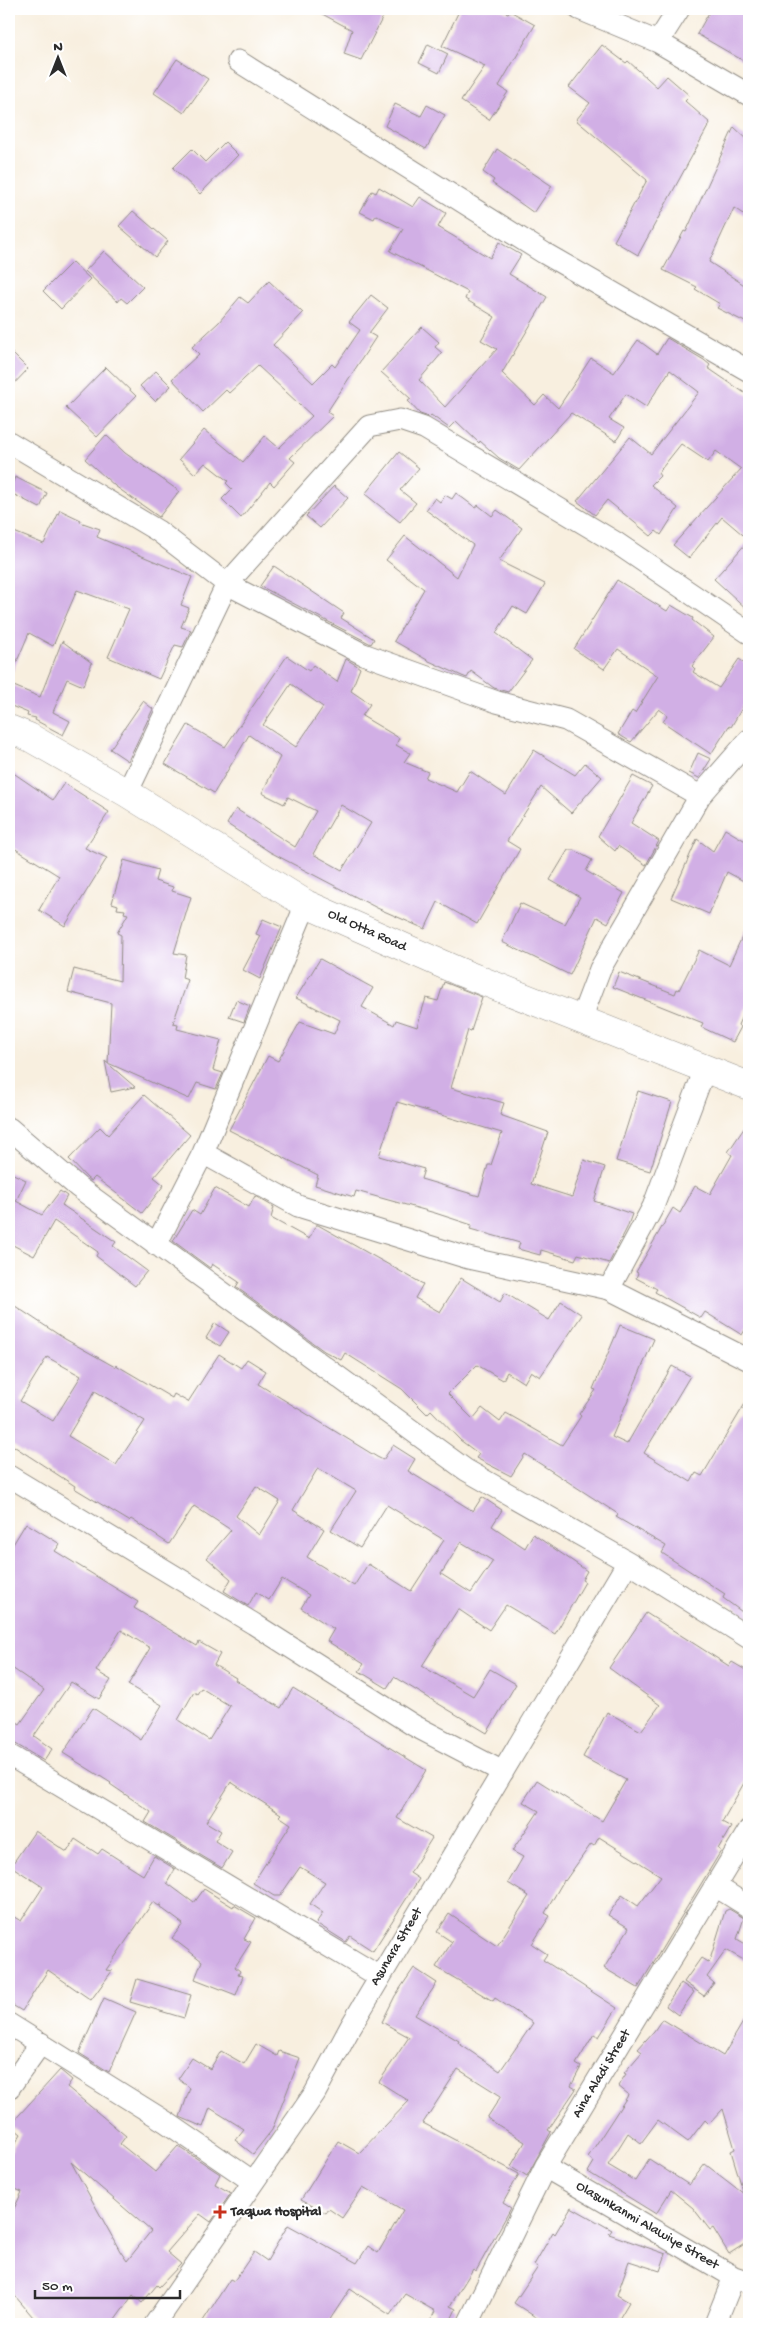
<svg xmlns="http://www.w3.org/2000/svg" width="758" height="2333" viewBox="0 0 758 2333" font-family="'Gochi Hand',sans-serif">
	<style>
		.building { fill: #d1afe5; fill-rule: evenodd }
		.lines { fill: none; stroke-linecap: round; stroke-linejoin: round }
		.street-casing { stroke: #928d85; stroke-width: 23 }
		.secondary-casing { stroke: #928d85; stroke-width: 29 }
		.street { stroke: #fff; stroke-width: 21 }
		.secondary { stroke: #fff; stroke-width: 28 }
		.poi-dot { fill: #c8321e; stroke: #fff; stroke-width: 2 }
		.labels { text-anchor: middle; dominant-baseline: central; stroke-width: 4.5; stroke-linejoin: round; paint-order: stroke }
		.street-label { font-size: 14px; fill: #2b2b2b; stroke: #fff }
		.poi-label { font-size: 14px; font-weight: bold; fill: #2b2b2b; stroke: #fff; text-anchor: start }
	</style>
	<rect width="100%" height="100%" fill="#fff"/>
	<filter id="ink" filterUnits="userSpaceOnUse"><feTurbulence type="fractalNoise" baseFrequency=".02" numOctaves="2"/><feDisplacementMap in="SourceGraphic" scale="10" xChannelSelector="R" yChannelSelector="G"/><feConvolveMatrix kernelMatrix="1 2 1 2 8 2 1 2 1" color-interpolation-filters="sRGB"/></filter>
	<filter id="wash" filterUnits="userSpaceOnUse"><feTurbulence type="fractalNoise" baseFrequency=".0096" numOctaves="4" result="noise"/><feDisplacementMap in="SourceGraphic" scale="20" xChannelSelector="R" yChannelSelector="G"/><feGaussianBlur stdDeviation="1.12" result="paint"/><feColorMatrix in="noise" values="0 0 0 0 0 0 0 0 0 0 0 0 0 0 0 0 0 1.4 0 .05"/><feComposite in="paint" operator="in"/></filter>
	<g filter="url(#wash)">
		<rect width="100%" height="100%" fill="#f8efdf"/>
		<g id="blocks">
			<!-- building -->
			<path class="building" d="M313,9H387L361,60L344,54L352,30Z
				M460,9H499L508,13L510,11L535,25L499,86L508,92L489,120L461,101L485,66L442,46Z
				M711,9H749V64L697,34Z
				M428,44L448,54L439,73L419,63Z
				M602,45L626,63L628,61L657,87L667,76L690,96L685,101L710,123L638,255L614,241L647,180L576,120L590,103L569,87Z
				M177,59L208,79L184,113L154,93Z
				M395,104L421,116L427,105L445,115L426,149L385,126Z
				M734,127L749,141V218L734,208L709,262L749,288V324L717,308L720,304L695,289L697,287L663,270L684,231L686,232Z
				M225,142L238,155L200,194L173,168L192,149L205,162Z
				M497,149L552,186L534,213L492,183L494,180L483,172Z
				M379,187L413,207L420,197L446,213L438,227L490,258L499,242L521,255L509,274L547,297L502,373L535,405L544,395L558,408L591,358L614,373L638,340L657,354L667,338L704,360L710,365L708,368L749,396V611L714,579L749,540L722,517L689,558L673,545L741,469L716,451L708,462L681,444L658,473L660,476L651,485L678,508L661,535L656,531L651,536L607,500L595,515L577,501L630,437L651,454L699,392L670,370L646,407L626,394L609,419L624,428L616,441L571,413L519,470L499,458L480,441L479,443L456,421L449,428L431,415L429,417L420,414L408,401L411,399L381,372L422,327L439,342L435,347L442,353L419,380L445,407L497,349L481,340L495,317L465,299L468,292L390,251L403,229L376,215L374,219L360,212L372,191L376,193Z
				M133,211L168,241L155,257L119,226Z
				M104,251L143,287L127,303L121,298L118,302L85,271Z
				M72,262L90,279L61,309L43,291Z
				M269,281L303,313L273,345L313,383L332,364L335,367L360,330L349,322L371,295L388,308L369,333L376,337L327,412L333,416L290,458L295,462L274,486L270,482L241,518L222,499L232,489L226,483L228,481L205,463L195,474L179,459L204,430L243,462L265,436L279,448L312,416L258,366L229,393L226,390L203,412L172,379L199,354L192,347L219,322L240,297L248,303Z
				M9,350L28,369L9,389Z
				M106,367L136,396L97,437L66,408Z
				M156,371L171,386L155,401L140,386Z
				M106,435L125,453L179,491L159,517L115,486L85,459Z
				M399,452L419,468L400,490L416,503L400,522L365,494Z
				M15,477L47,493L40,508L9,492Z
				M334,486L348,498L320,528L306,516Z
				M456,493L476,508L478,505L492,516L497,510L522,528L499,561L545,584L527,614L513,606L496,633L532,660L508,692L494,688L471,671L467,678L462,676L429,661L394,641L424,589L386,560L405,536L457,577L473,545L426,510L435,498L440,502L445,495L452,499Z
				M60,510L81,520L80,522L100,529L97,537L192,577L181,605L189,608L181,627L191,630L183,647L175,645L159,679L108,657L129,609L77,590L53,646L29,633L9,680V530L44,544Z
				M274,566L344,613L341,618L374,639L371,644L260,586Z
				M617,580L667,611L671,605L693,618L692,620L714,637L692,666L695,669L693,672L719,688L739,659L749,666V696L731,727L729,726L711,754L663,722L667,715L659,709L631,742L618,734L632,711L635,713L658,676L618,649L604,669L574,649Z
				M62,641L92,663L83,686L67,679L53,712L70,721L63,735L35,720L36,718L27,716L28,713L9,705V684L40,697Z
				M287,656L309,671L313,665L337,682L346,659L356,665L360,668L351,691L370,704L362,716L399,738L396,745L410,753L404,762L428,772L425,778L457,792L470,771L506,795L534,750L575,775L585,763L602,777L571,813L541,787L507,841L520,849L477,924L438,902L425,929L377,908L270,852L227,824L236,809L295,847L316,811L288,797L284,804L262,793L280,757L249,735L214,793L165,764L188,725L225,747ZM291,684L323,707L296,747L263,725ZM341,805L371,823L342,870L313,854Z
				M143,701L153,709L128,761L110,749Z
				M698,753L711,759L699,778L689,773Z
				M9,770L53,800L64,783L109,812L85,848L107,858L65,926L39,910L59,876L9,845Z
				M633,776L652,786L631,823L659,841L646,865L618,846L615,851L598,836Z
				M725,829L749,843V884L727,872L709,914L671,898L697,839L713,851Z
				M568,850H574L592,860L586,871L624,893L608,923L597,917L570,975L502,942L520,903L565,924L580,897L550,880Z
				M124,860L158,870L155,881L173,887L172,891L191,897L174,953L186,955L182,978L188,980L173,1023L178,1024L177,1029L221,1040L213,1070L223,1073L216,1089L197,1083L189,1099L108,1063L111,1003L68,992L74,969L120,981L121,935L117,933L128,914L124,913L125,910L117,909L118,905L112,903Z
				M263,919L282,927L260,979L243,970L261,936L256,934Z
				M749,922V1000L738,1025L741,1027L733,1042L701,1027L703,1023L613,987L619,972L675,994L677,989L679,990L699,950L729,965Z
				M320,959L373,988L362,1007L394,1025L396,1020L417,1027L426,998L438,1001L444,982L482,997L471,1031L468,1030L451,1088L504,1103L500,1115L548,1132L531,1184L572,1197L584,1160L605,1167L594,1201L632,1214L627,1228L609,1263L578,1254L575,1260L541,1250L540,1255L518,1249L520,1243L470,1229L472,1225L435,1213L356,1191L354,1197L315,1185L318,1175L229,1130L268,1056L278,1061L300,1022L334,1034L340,1020L296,998ZM397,1102L502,1133L491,1165H488L479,1196L421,1179L424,1169L379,1156Z
				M236,1000L250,1006L244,1022L229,1017Z
				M105,1061L135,1087L111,1092Z
				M638,1091L672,1102L650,1171L616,1161Z
				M144,1095L190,1135L154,1177L164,1185L142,1213L95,1177L91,1181L87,1178L69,1159L100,1127L108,1135Z
				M749,1121V1323L742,1335L705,1312L701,1318L655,1292L657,1289L636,1278L638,1273L636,1272L673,1208L680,1213L695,1186L710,1194L732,1155L728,1152Z
				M9,1172L26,1180L16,1201L42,1215L60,1191L67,1196L62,1205L116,1242L113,1246L147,1271L135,1286L96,1256L98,1252L54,1221L34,1256L9,1243Z
				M215,1188L249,1207L255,1196L274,1207L271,1218L309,1239L316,1225H318L423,1284L415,1298L440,1312L461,1278L500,1302L505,1293L549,1320L561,1301L582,1315L540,1377L531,1371L524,1383L507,1372L503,1380L477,1365L448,1394L473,1419L482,1408L500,1422L506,1413L562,1445L581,1416L579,1414L596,1390L593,1389L620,1325L654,1339L612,1437L627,1444L672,1366L690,1376L644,1453L691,1482L696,1473L702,1476L749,1397V1617L723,1598L725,1594L662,1553L666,1546L616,1517L618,1514L525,1454L511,1476L476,1458L479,1454L460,1440L431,1410L427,1414L402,1389L345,1353L341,1360L324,1351L236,1287L239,1282L212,1264L210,1268L173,1241L192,1210L200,1215Z
				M9,1302L65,1339L115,1367L116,1365L172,1398L174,1394L188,1402L219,1354L241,1368L247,1359L266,1371L258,1384L377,1457L383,1460L393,1445L415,1459L408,1471L473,1511L482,1497L502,1510L492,1526L525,1548L533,1534L587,1571L582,1580L585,1582L555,1634L506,1605L489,1630L458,1609L422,1666L473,1696L490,1669L516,1684L487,1733L394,1677L387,1688L359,1671L364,1664L327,1641L334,1629L301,1608L309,1595L282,1579L269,1600L256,1592L248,1606L224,1591L231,1579L207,1558L231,1530L194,1506L169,1544L131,1519L129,1521L74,1488L75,1486L9,1443ZM47,1357L81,1376L53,1421L20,1401ZM95,1391L145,1421L116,1465L68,1436ZM318,1468L356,1491L331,1530L360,1548L387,1505L444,1540L411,1591L368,1564L354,1586L307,1557L324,1529L293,1510ZM256,1486L280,1501L259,1535L236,1516ZM461,1542L493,1561L471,1593L441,1574Z
				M215,1323L229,1332L220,1346L206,1338Z
				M26,1523L60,1544L55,1551L138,1602L134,1608L197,1646L199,1642L220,1654L214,1665L236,1678L235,1680L281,1708L293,1688L426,1770L397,1818L432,1838L410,1873L419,1879L373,1951L350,1936L346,1942L316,1923L323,1913L310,1904L325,1882L300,1867L280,1896H274L253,1883L291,1824L279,1816L281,1814L231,1782L206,1822L221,1831L215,1841L232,1852L222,1868L145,1822L151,1812L110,1784L111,1783L63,1753L93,1708L141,1740L162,1705L128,1685L150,1648L121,1630L96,1671L111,1680L99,1699L71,1682L34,1736L52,1749L44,1761L9,1740V1717L20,1724L44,1690L9,1666V1551ZM201,1688L230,1706L209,1740L178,1720L194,1692L197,1694Z
				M646,1613L729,1666L732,1662L749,1672V1774L722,1822L731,1827L718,1849L721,1851L638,1988L604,1968L629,1928L608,1915L622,1895L638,1906L661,1876L599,1837L594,1846L591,1844L565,1881L564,1880L545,1913L550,1916L532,1944L547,1954L543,1960L617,2008L599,2037L594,2034L576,2064L581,2067L571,2086L576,2089L548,2130L551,2132L527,2176L511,2166L525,2142L487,2118L501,2096L458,2069L423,2123L519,2174L503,2203L511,2208L476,2271L473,2269L450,2306L456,2309L449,2324H429L435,2311L405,2294L390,2315L350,2289L327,2324H201L230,2279L234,2281L254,2252L267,2261L288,2225L357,2263L368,2246L378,2253L403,2210L363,2187L342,2218L329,2209L326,2213L301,2200L338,2141L359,2153L409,2101L379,2082L409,2037L382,2022L395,1996L414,1968L437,1983L415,2015L459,2041L458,2043L500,2071L533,2023L495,1998L493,2001L436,1967L452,1942L437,1932L449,1914L497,1946L529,1896L508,1883L523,1857L512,1851L539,1811L523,1802L537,1780L602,1821L626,1780L583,1757L607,1712L641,1731L660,1705L609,1668Z
				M35,1831L67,1852L75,1839L98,1854L102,1849L143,1875L154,1856L175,1869L167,1883L194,1903L204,1889L233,1907L234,1905L256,1918L244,1939L251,1942L235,1967L240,1971L238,1975L243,1976L236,1995L195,1979L202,1961L172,1938L183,1924L160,1907L161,1903L159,1906L153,1902L106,1970L112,1971L91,2000L48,1970L22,2011L9,2003V1914L21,1921L43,1887L11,1866Z
				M729,1909L744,1918L737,1939L749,1946V1963L726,1950L707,1977L714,1983L704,1996L684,1982L701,1958L709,1963L725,1911Z
				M137,1979L191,1995L184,2018L130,2002Z
				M681,1983L694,1992L678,2015L666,2006Z
				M104,1998L136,2012L109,2072L79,2053Z
				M749,2012V2241L729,2254L713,2228L710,2230L693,2208L671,2190L656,2214L588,2172L594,2162L588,2157L627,2097L628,2094L618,2086L626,2074L624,2073L642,2052L638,2049L654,2031L662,2019L723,2056ZM723,2109L735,2149L731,2151L744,2194L705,2164L689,2185L649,2159L635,2181L608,2165L628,2133L641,2143L658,2120L688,2142L705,2120L709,2124Z
				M256,2044L277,2056L279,2051L300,2058L272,2130L253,2154L235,2140L244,2129L210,2108L203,2127L180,2117L190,2088L178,2079L192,2058L210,2069L221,2051L244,2064Z
				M60,2070L72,2080L67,2087L126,2136L120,2144L155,2172L178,2146L220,2174L215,2184L231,2193L211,2222L200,2214L167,2252L181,2264L159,2287L157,2285L142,2303L133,2295L112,2324H39L9,2289V2219L22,2192L9,2186V2154L21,2134L10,2125ZM71,2162L151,2231L127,2261L120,2251Z
				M571,2207L612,2230L609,2234L666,2254L660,2271L629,2261L617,2295L629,2302L616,2324H546L514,2303L538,2267L534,2265L553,2232L555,2234Z"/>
		</g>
	</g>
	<g filter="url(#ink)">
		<use href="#blocks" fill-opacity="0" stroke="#928d85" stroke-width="1"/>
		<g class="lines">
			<defs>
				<path id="street" d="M579,9L658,42L749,95
					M658,42L679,9
					M238,61L544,253L749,371
					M9,442L158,531L227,584L363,654L497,702L566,720L700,796
					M127,793L227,584L369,426L400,420L424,428L615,542L749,633
					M581,1019L600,969L700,796L749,740
					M9,1128L78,1187L466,1470L628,1562L749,1638
					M203,1153L298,1206L468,1258L609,1289L749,1360
					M156,1245L203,1153L306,904
					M609,1289L653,1207L705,1069
					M9,1476L254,1624L413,1725L503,1772
					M9,1755L380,1977
					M717,1887L749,1907
					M9,2024L166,2122L252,2181
					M9,2088L41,2043
					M545,2167L734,2277L749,2282
					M155,2324L315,2093L351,2026L628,1562
					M468,2324L545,2167L749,1830
					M715,2324L734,2277"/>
				<path id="secondary" d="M9,729L29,737L127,793L306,904L460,972L749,1086"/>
			</defs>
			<!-- street casing -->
			<use href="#street" class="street-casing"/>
			<!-- secondary casing -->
			<use href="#secondary" class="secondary-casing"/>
			<!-- street -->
			<use href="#street" class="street"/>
			<!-- secondary -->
			<use href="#secondary" class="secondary"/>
		</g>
	</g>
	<!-- markers -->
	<path class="poi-dot" d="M217.5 2204.5h5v5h5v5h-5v5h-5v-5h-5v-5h5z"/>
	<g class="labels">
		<!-- street labels -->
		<g class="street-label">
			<text transform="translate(367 931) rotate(24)">Old Otta Road</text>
			<text transform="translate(397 1947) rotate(-59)">Asunara Street</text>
			<text transform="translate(602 2074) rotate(-59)">Aina Aladi Street</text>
			<text transform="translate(647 2226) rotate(30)">Olasunkanmi Alawiye Street</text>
		</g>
		<!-- poi labels -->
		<g class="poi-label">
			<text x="231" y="2212">Taqwa Hospital</text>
		</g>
	</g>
	<!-- margin -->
	<rect width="758" height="2333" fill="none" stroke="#fff" stroke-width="30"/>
	<!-- north arrow -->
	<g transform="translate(58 58)" stroke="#ffffff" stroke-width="4" paint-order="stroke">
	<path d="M0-4L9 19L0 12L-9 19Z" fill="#2b2b2b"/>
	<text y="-8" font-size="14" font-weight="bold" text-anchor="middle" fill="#2b2b2b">N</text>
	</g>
	<!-- scale -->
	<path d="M35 2290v8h145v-8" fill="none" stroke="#2b2b2b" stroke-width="2.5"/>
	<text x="42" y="2290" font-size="15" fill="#2b2b2b" stroke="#ffffff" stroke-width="4" paint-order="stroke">50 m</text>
</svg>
